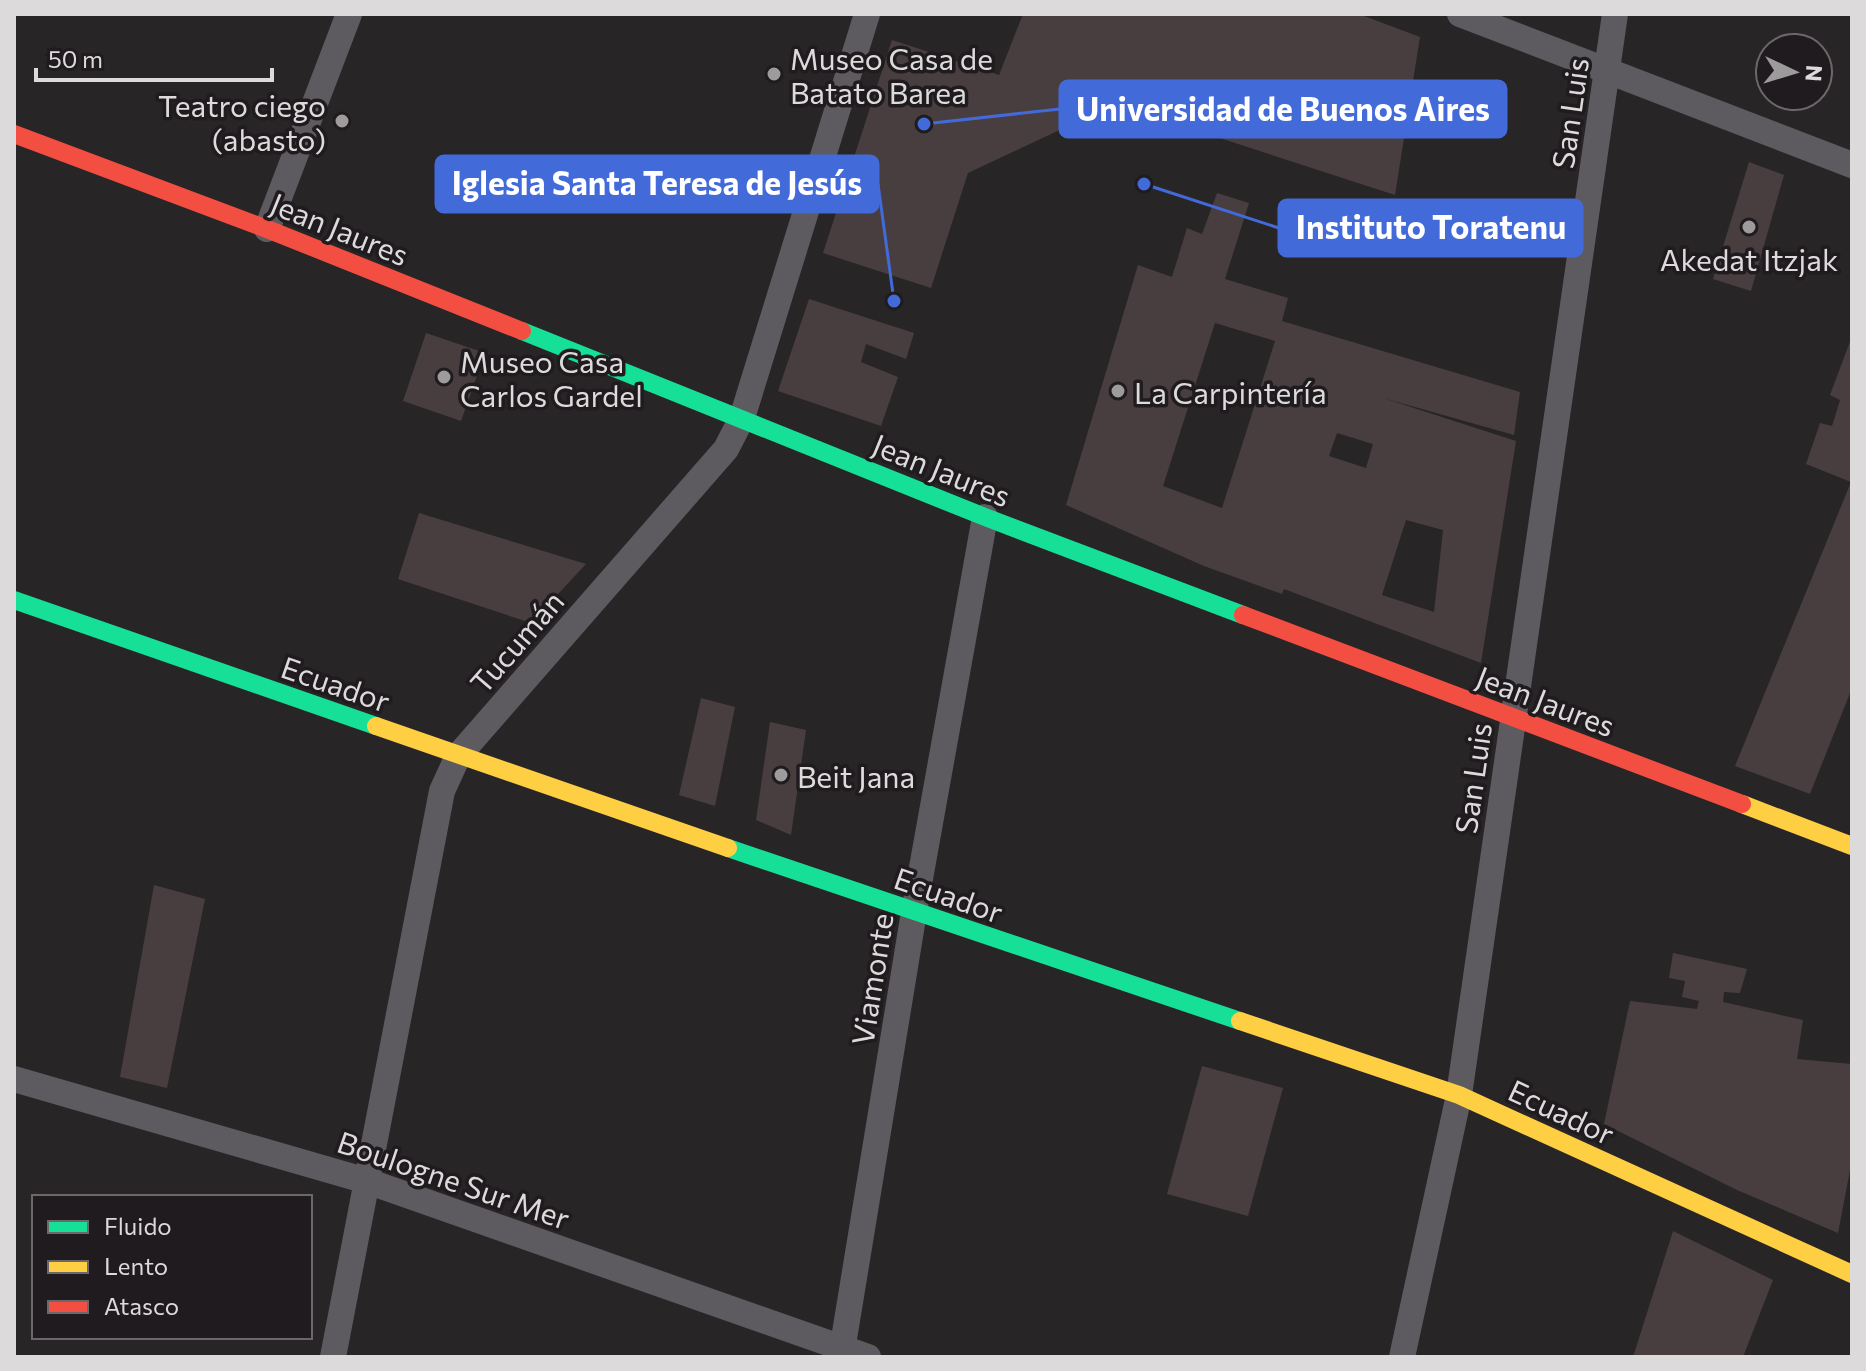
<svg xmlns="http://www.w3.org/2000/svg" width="1866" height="1371" viewBox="0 0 1866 1371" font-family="Commissioner,sans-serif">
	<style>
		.building { fill: #483e40; fill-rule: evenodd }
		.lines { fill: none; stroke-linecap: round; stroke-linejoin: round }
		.street { stroke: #5e5b60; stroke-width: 26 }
		.fast { stroke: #16e098; stroke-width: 18 }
		.slow { stroke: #ffcf43; stroke-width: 18 }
		.jam { stroke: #f24e42; stroke-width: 18 }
		.poi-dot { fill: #9d9b9c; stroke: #1f1b1e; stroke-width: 3 }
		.labels { text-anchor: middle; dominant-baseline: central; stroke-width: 7; stroke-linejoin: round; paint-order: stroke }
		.poi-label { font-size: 30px; fill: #dcdadb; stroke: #1f1b1e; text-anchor: start }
		.street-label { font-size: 30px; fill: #dcdadb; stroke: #1f1b1e }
		.leader { fill: none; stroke: #436ad9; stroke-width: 3 }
		.callout-dot { fill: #436ad9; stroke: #1f1b1e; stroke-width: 3 }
		.callout { fill: #436ad9; stroke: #436ad9; stroke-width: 3 }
		.callout-label { font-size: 32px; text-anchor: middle; font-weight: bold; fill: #fff }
	</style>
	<rect width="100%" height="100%" fill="#282527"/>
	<!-- building -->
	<path class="building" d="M1023,14H1359L1420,37L1395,195L1115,104L968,173L931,288L823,253L892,40L999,75Z
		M1749,162L1784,175L1751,291L1713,279Z
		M1217,193L1249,203L1225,279L1288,298L1282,321L1520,392L1514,435L1383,398L1516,441L1481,663L1284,589L1282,594L1204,566L1066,505L1138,265L1172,277L1187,228L1202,234ZM1215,323L1275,341L1222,508L1163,486ZM1337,433L1373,444L1366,468L1329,456ZM1406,520L1443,530L1434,612L1382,595Z
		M809,299L914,333L906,359L866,344L861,362L898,377L881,426L778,391Z
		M426,333L485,353L461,421L403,401Z
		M1852,336V688L1810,794L1735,766L1851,482L1806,464L1820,423L1832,426L1840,400L1830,395Z
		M419,513L586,564L531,623L398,579Z
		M701,698L735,707L715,806L679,795Z
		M770,722L806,730L791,835L756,820Z
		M154,885L205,899L167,1088L120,1077Z
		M1673,953L1747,969L1740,993L1724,992L1723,1002L1803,1020L1797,1059L1852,1064V1160L1838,1233L1737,1190L1604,1124L1630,1001L1697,1009L1699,1001L1682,997L1685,981L1669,978Z
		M1202,1066L1283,1088L1248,1216L1167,1194Z
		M1673,1231L1773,1280L1743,1357H1633Z"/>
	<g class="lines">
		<!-- street -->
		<path class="street" d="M1460,14L1852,165
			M267,229L349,14
			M14,1079L367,1181L868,1357
			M333,1357L442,791L458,756L726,449L742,418L867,14
			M841,1357L914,912L985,517
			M1402,1357L1459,1095L1615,14"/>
		<!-- fast -->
		<path class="fast" d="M522,331L985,517L1243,615
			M14,600L376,726
			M728,848L1240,1021"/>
		<!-- slow -->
		<path class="slow" d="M376,726L728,848
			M1742,804L1852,846
			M1240,1021L1459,1095L1852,1274"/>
		<!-- jam -->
		<path class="jam" d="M14,134L267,229L522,331
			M1243,615L1742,804"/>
	</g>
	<!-- markers -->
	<g class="poi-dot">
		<circle cx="774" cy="74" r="8"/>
		<circle cx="342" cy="121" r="8"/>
		<circle cx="1749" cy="227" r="8"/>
		<circle cx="444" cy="377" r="8"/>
		<circle cx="1118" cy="391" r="8"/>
		<circle cx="781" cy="775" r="8"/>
	</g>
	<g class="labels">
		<!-- poi labels -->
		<g class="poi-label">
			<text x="790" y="57">Museo Casa de<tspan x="790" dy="34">Batato Barea</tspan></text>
			<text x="326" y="104" text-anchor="end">Teatro ciego<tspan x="326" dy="34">(abasto)</tspan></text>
			<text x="1749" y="258" text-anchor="middle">Akedat Itzjak</text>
			<text x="460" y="360">Museo Casa<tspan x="460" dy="34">Carlos Gardel</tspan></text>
			<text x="1134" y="391">La Carpintería</text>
			<text x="797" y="775">Beit Jana</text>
		</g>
		<!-- street labels -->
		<g class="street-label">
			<text transform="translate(1569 113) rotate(-82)">San Luis</text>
			<text transform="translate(340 228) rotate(22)">Jean Jaures</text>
			<text transform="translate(942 469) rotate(22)">Jean Jaures</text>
			<text transform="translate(516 641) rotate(-49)">Tucumán</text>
			<text transform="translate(336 683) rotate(19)">Ecuador</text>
			<text transform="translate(1546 700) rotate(21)">Jean Jaures</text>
			<text transform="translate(1472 778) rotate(-82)">San Luis</text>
			<text transform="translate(949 894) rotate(19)">Ecuador</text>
			<text transform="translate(871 979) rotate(-81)">Viamonte</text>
			<text transform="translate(1562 1111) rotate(25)">Ecuador</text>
			<text transform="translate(454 1179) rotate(19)">Boulogne Sur Mer</text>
		</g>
	</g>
	<!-- callouts -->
	<path class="leader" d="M924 124L1060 109M894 301L878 184M1144 184L1279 228"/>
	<g class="callout-dot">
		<circle cx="924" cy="124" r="8"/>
		<circle cx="894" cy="301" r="8"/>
		<circle cx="1144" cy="184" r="8"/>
	</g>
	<g class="callout">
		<rect x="1060" y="81" width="446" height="56" rx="8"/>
		<rect x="436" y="156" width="442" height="56" rx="8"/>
		<rect x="1279" y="200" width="303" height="56" rx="8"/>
	</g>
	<g class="callout-label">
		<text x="1283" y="121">Universidad de Buenos Aires</text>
		<text x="657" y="195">Iglesia Santa Teresa de Jesús</text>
		<text x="1431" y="239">Instituto Toratenu</text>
	</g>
	<!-- border -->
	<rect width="1866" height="1371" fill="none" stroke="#dcdadb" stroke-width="32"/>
	<!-- legend -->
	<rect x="32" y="1195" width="280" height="144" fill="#1f1b1e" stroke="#6b676a" stroke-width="2"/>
	<rect x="48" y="1221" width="40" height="12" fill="#16e098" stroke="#6b676a" stroke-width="2"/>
	<text x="104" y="1235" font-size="24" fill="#dcdadb">Fluido</text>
	<rect x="48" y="1261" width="40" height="12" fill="#ffcf43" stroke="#6b676a" stroke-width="2"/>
	<text x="104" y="1275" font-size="24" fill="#dcdadb">Lento</text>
	<rect x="48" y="1301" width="40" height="12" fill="#f24e42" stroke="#6b676a" stroke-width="2"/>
	<text x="104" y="1315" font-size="24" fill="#dcdadb">Atasco</text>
	<!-- north arrow -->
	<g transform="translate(1794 72) rotate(94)"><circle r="38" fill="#1f1b1e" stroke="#6b676a" stroke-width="2"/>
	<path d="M0-6L14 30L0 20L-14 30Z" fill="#9d9b9c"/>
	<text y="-12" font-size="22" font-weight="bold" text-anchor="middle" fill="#dcdadb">N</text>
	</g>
	<!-- scale -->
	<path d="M36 68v12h236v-12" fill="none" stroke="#dcdadb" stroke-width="4"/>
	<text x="48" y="68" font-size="24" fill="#dcdadb" stroke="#1f1b1e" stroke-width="6" paint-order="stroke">50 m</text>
</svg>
